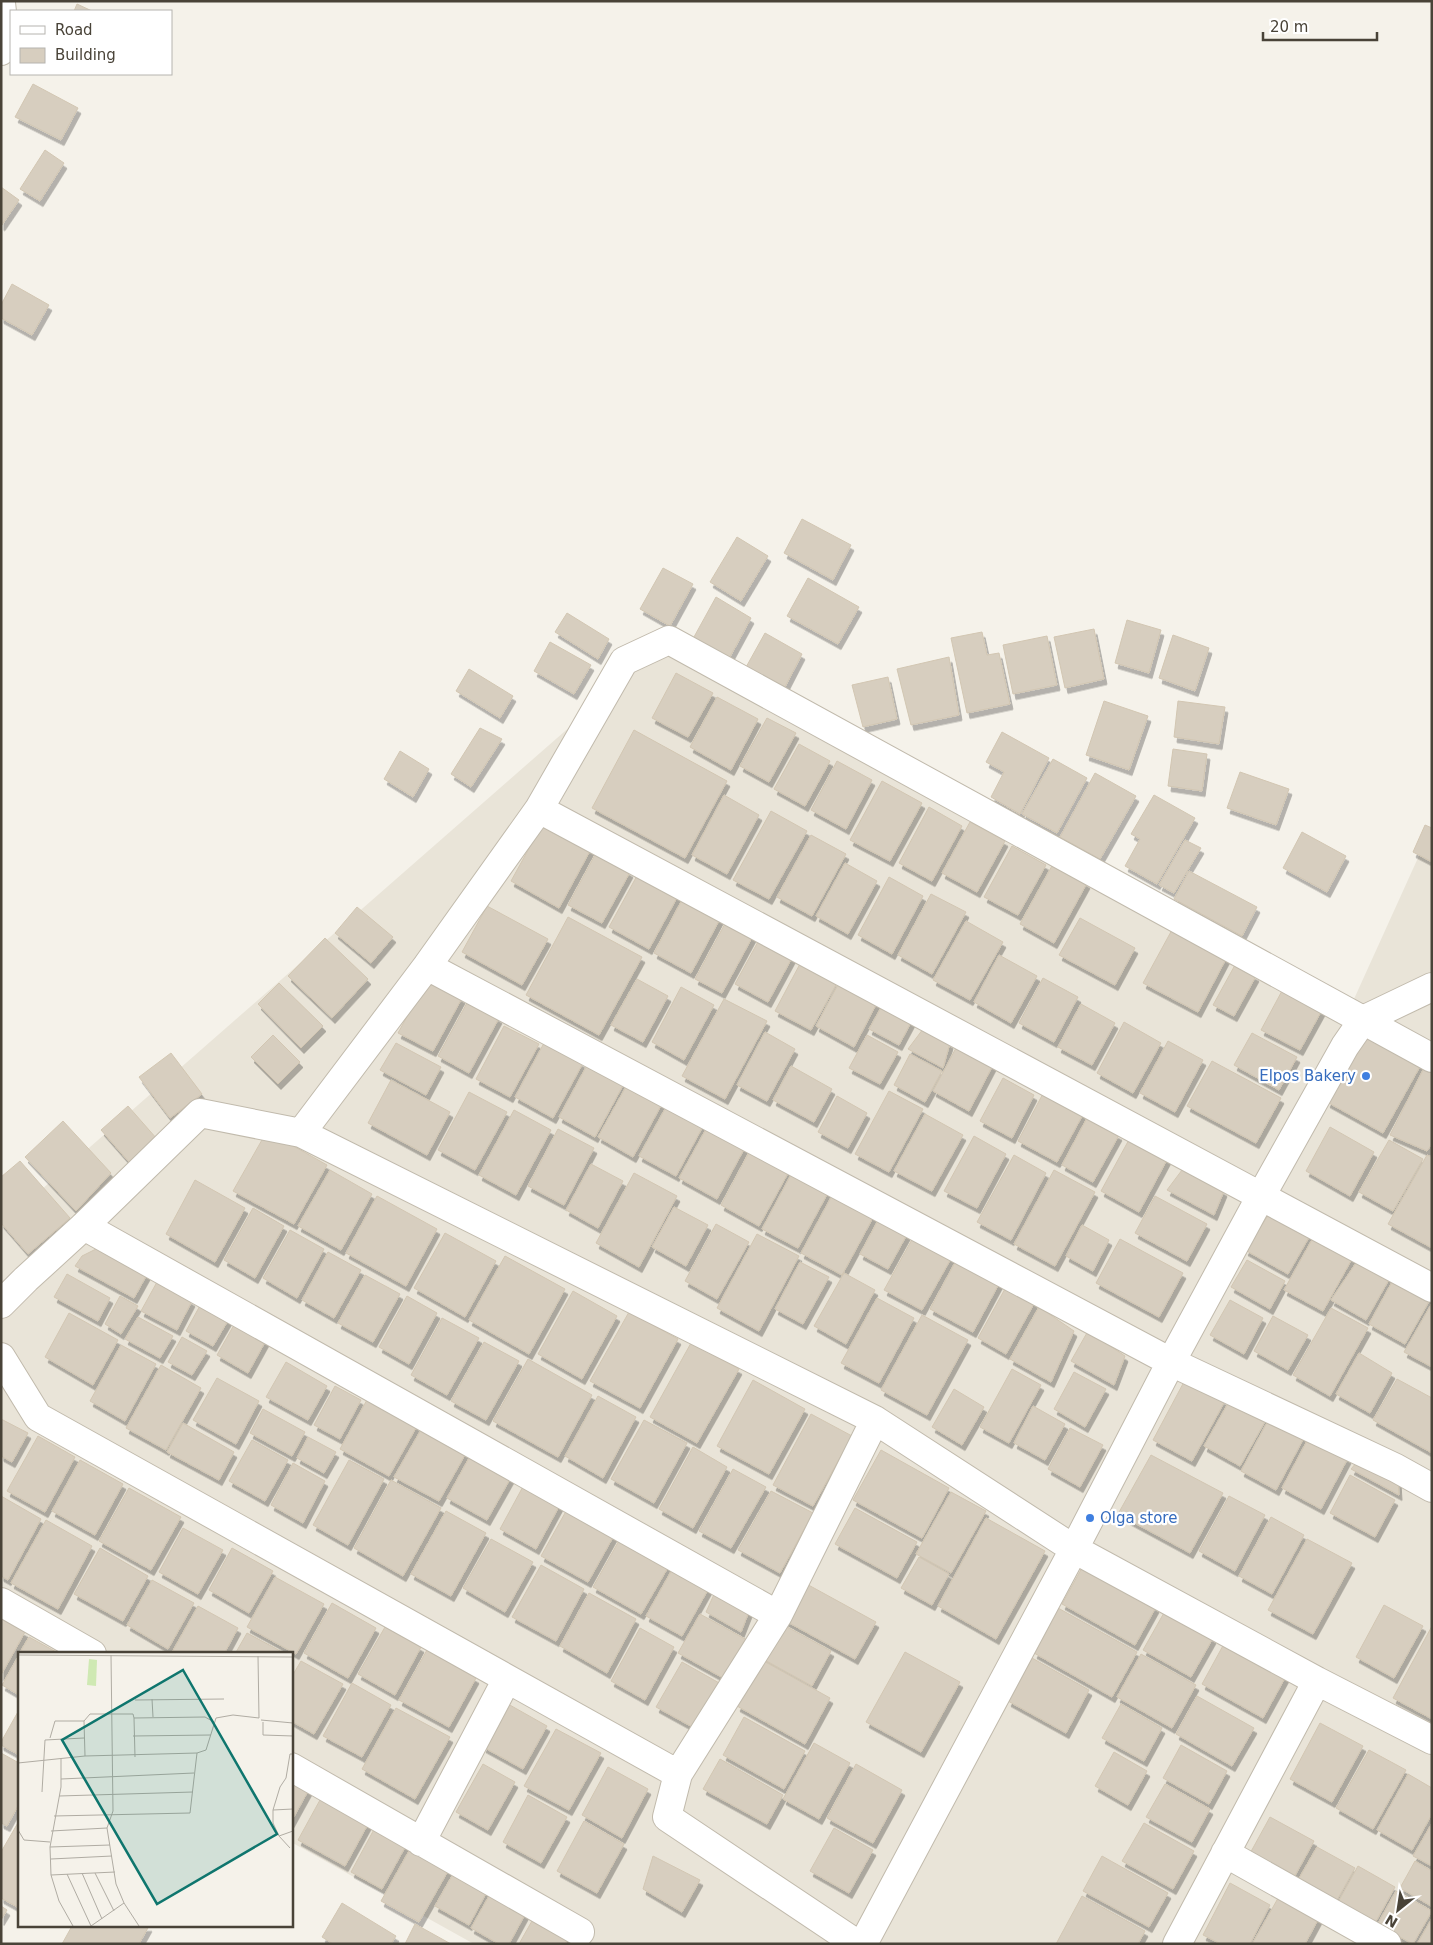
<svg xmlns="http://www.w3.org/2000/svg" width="1433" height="1945" viewBox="0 0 1433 1945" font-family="'DejaVu Sans',sans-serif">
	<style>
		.residential { fill: #e9e4d8 }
		.building { fill: #d7cebf; stroke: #d2c6b2; filter: url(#shadow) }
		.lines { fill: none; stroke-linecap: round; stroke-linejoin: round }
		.street-casing { stroke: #c1baac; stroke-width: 30 }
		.street { stroke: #fff; stroke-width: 28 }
		.shop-dot { fill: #3f7fe0; stroke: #fff; stroke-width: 2 }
		.labels { text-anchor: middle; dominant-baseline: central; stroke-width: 4.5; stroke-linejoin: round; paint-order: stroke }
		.shop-label { font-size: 15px; fill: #366cbe; stroke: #fff; text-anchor: end }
		.inset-road { fill: none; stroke: #b0aca3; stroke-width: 1 }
		.view { fill: #0f766e; fill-opacity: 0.15; stroke: #0f766e; stroke-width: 2.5 }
		.inset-edge { fill: none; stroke: #494338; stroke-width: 2.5 }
	</style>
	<defs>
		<filter id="shadow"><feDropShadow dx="3" dy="5.5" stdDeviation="0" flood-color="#0004"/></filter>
	</defs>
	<rect width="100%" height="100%" fill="#f5f2ea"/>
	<!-- residential -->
	<path class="residential" d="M669,640L1354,999L1432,827V1944H474L291,1842V1654H19V1690L1,1680V1225Z"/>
	<!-- building -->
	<path class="building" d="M77,4L92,11H74Z
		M33,84L78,108L61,140L15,117Z
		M45,150L64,163L40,201L20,189Z
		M1,187L19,200L2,225H1Z
		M12,284L49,305L32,335L1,318V305Z
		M802,519L851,545L833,580L784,553Z
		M737,537L768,556L741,601L710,582Z
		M663,568L693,584L670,626L640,609Z
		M808,578L859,607L838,644L787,616Z
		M716,597L751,618L725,666L689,646Z
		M567,613L609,639L598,659L555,632Z
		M1127,620L1161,630L1149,673L1115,663Z
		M1094,629L1104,679L1065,688L1054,637Z
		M982,632L987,655L999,653L1010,704L967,713L951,638Z
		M765,633L802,654L784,689L745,669Z
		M1173,635L1209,648L1195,691L1159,678Z
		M1047,636L1057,685L1013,694L1003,645Z
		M550,642L591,665L574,694L534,671Z
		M949,657L959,715L911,725L897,669Z
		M469,669L513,696L500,718L456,691Z
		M676,673L713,693L688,737L652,718Z
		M888,677L897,719L863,727L852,685Z
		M717,697L758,719L731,770L690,747Z
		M1104,701L1148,716L1129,770L1086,755Z
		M1178,701L1225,707L1219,744L1174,737Z
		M767,718L796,733L769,782L740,766Z
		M480,728L502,739L471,787L451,774Z
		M634,730L727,781L685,858L592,808Z
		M1002,732L1049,758L1020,814L991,797L1004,772L986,762Z
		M799,744L830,761L805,806L774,789Z
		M1173,749L1207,754L1202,791L1168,786Z
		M400,751L429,769L413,797L384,779Z
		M1053,759L1087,778L1057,833L1022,814Z
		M837,761L872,780L846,829L811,810Z
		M1240,772L1289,789L1276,825L1227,808Z
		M1095,773L1136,796L1100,859L1060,837Z
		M882,781L922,803L890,861L850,840Z
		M724,795L759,815L727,874L692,855Z
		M1154,795L1195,818L1157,884L1125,866L1140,839L1131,834Z
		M929,807L962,826L932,881L899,863Z
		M771,811L807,831L769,899L733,880Z
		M970,822L1005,841L977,892L942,873Z
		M543,823L591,849L559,908L511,881Z
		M1425,825L1432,828V862L1413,852Z
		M1302,832L1346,856L1327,892L1283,868Z
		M811,835L846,854L812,916L777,897Z
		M1185,840L1201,848L1174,893L1159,885Z
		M1012,846L1046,865L1018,915L984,897Z
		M596,853L630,872L602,923L568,905Z
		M845,863L877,881L848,934L816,916Z
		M1053,864L1087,883L1054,943L1020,924Z
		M1189,871L1257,907L1242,936L1174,899Z
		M639,872L679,894L649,949L609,927Z
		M889,877L923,896L892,954L858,935Z
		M931,894L966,912L932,974L898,955Z
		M684,896L721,917L691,973L654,953Z
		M487,906L548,939L522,985L462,952Z
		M357,907L393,937L371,963L335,933Z
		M568,917L642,957L599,1035L526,995Z
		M1080,918L1135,948L1115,985L1059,955Z
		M727,920L754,934L722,993L695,979Z
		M966,921L1003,942L970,1000L933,980Z
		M1173,928L1227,957L1198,1012L1143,983Z
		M325,938L368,979L332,1018L288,976Z
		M760,938L793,956L768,1002L735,984Z
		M999,955L1037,976L1011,1023L974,1002Z
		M801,962L837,983L811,1030L775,1011Z
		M1235,965L1256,976L1234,1016L1213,1005Z
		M842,977L880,997L854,1047L816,1026Z
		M1043,978L1078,997L1054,1042L1019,1023Z
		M637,979L668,996L643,1042L611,1025Z
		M427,980L462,998L433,1051L398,1033Z
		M279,983L323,1026L301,1048L258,1004Z
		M681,987L714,1005L684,1060L652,1042Z
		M1283,989L1322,1010L1300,1050L1261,1030Z
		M887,997L916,1013L899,1045L869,1029Z
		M724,999L767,1021L725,1099L682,1076Z
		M468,1001L499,1018L469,1073L438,1056Z
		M1081,1004L1115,1023L1092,1065L1058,1047Z
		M1124,1022L1161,1043L1133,1093L1097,1073Z
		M504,1026L539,1044L510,1097L476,1079Z
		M923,1029L950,1043L943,1068L908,1049Z
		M1367,1031L1423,1061L1383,1133L1327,1102Z
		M765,1032L795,1049L767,1101L737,1085Z
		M1252,1033L1297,1057L1279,1090L1234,1065Z
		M273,1035L300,1062L278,1084L251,1057Z
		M867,1035L898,1052L880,1084L849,1068Z
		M1168,1041L1203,1060L1175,1112L1140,1093Z
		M396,1043L441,1067L426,1095L380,1070Z
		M544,1043L583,1063L553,1118L515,1097Z
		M957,1046L993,1065L969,1111L933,1091Z
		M171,1053L202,1094L170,1118L139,1077Z
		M910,1054L942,1071L925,1102L894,1085Z
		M592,1056L628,1076L595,1137L559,1117Z
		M1212,1061L1281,1098L1256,1143L1187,1106Z
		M791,1066L832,1089L814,1122L773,1100Z
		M1425,1066L1432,1070V1144L1427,1151L1390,1135Z
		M1003,1078L1034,1095L1012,1138L980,1121Z
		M391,1080L450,1112L427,1155L368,1123Z
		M628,1083L663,1102L633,1157L598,1137Z
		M1047,1086L1087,1107L1057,1162L1018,1141Z
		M889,1091L923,1109L889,1172L855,1154Z
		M469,1092L507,1112L475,1170L438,1150Z
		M837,1096L867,1113L848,1148L818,1132Z
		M671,1098L708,1117L676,1176L639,1156Z
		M128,1106L157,1139L130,1163L101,1130Z
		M514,1110L551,1130L516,1195L479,1175Z
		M925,1114L963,1135L932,1191L894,1171Z
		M1087,1118L1119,1135L1093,1182L1062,1165Z
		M711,1120L749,1140L717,1199L679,1178Z
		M63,1121L111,1173L76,1211L25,1157Z
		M1330,1127L1374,1152L1350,1196L1306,1171Z
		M558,1129L594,1148L564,1205L528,1186Z
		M267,1131L327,1165L294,1224L233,1191Z
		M974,1136L1006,1154L977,1208L944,1191Z
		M1131,1136L1169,1156L1139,1212L1101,1191Z
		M1389,1140L1423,1159L1393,1211L1359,1192Z
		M754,1143L793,1164L759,1226L721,1205Z
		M1014,1155L1046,1173L1011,1240L977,1222Z
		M1427,1155L1432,1157V1248L1388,1224Z
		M20,1161L70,1218L28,1254L1,1223V1177Z
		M591,1164L623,1181L598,1228L566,1210Z
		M1185,1166L1224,1191L1214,1215L1167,1190Z
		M794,1169L830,1189L798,1248L762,1229Z
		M330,1170L372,1194L341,1250L298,1226Z
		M1054,1170L1095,1192L1055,1266L1014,1244Z
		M634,1173L677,1196L639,1267L596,1243Z
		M195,1180L245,1208L215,1262L166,1234Z
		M835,1190L876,1212L842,1275L801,1253Z
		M377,1196L437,1229L406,1286L346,1253Z
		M1155,1196L1207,1224L1187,1261L1135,1233Z
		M674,1207L708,1225L686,1266L652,1247Z
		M253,1208L284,1226L255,1278L224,1260Z
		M1271,1211L1312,1232L1288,1274L1245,1250Z
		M882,1213L910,1229L888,1269L860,1254Z
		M716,1224L749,1242L717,1299L685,1281Z
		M1082,1225L1109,1240L1093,1271L1066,1256Z
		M290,1230L324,1249L297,1298L263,1278Z
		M445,1233L496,1261L465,1317L414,1288Z
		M757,1234L799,1256L759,1331L717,1308Z
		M915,1234L953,1255L922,1310L884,1290Z
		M1314,1236L1353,1257L1323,1311L1284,1290Z
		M1120,1239L1183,1273L1159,1317L1096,1283Z
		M108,1246L150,1269L134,1298L75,1266L82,1256L96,1249Z
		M328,1252L361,1270L334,1318L302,1300Z
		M505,1256L565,1289L529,1354L469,1320Z
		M958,1257L1001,1280L973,1332L930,1309Z
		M1360,1257L1391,1276L1366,1320L1331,1300Z
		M1247,1260L1285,1281L1270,1309L1231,1287Z
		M800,1262L829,1277L803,1324L775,1309Z
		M1398,1271L1432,1296L1405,1344L1369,1324Z
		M844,1273L875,1290L846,1344L814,1326Z
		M67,1274L110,1298L98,1321L54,1297Z
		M365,1275L400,1294L373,1342L338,1323Z
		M157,1282L192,1301L177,1330L141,1311Z
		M1006,1287L1035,1302L1006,1354L978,1338Z
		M573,1291L617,1316L582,1379L538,1354Z
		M120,1296L138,1306L121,1334L105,1324Z
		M407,1296L437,1313L409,1364L379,1347Z
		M877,1298L914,1318L879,1383L841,1363Z
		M1230,1300L1263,1318L1244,1354L1210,1335Z
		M202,1302L230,1317L213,1346L186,1331Z
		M1432,1303V1367L1404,1352Z
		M1039,1307L1074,1331L1051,1382L1010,1359Z
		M1331,1308L1368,1328L1330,1396L1293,1375Z
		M629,1312L678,1339L640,1408L590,1381Z
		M69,1313L118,1340L93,1385L45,1357Z
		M922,1315L968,1340L927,1415L881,1390Z
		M239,1316L270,1333L248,1373L217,1355Z
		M1273,1316L1308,1335L1288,1370L1254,1351Z
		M138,1317L173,1336L160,1358L125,1339Z
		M442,1318L479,1338L447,1395L411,1375Z
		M1088,1331L1125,1356L1114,1385L1071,1361Z
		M182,1337L207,1351L192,1375L168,1362Z
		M484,1342L519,1361L486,1420L451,1401Z
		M691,1343L739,1369L697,1443L650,1417Z
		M121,1345L156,1364L125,1421L90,1401Z
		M1359,1353L1392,1373L1370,1413L1336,1394Z
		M528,1359L592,1395L558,1457L493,1421Z
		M286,1362L327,1386L308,1420L266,1397Z
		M161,1365L201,1388L166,1450L126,1428Z
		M1012,1369L1041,1385L1009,1443L980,1427Z
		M1074,1372L1106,1389L1085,1427L1054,1409Z
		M217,1378L259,1401L236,1444L193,1420Z
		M1397,1379L1432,1398V1453L1373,1420Z
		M753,1380L805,1409L769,1474L717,1446Z
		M1185,1380L1225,1401L1192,1461L1153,1440Z
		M335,1386L361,1400L340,1439L314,1425Z
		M954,1389L984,1407L962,1445L932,1427Z
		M598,1396L636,1417L603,1478L565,1456Z
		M368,1398L417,1426L389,1476L340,1449Z
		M1231,1398L1267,1418L1240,1466L1204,1446Z
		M1033,1406L1065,1424L1045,1460L1014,1443Z
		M263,1409L305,1432L292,1456L250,1433Z
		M811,1414L852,1436L813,1506L773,1485Z
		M1270,1417L1305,1436L1276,1490L1241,1471Z
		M1,1419L28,1433L12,1462L1,1456Z
		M644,1420L687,1443L654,1503L611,1479Z
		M183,1423L234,1452L219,1480L167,1452Z
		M422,1428L466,1453L439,1501L394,1477Z
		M1070,1428L1103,1445L1080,1487L1048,1469Z
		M38,1436L75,1457L45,1512L7,1491Z
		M308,1437L336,1452L324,1473L297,1458Z
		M1309,1437L1348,1458L1321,1509L1282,1488Z
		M252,1440L288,1460L265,1501L229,1481Z
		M693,1447L727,1467L693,1528L659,1509Z
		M474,1449L514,1472L487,1520L447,1498Z
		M881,1450L949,1488L922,1538L853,1500Z
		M1151,1455L1223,1493L1190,1553L1118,1514Z
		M1362,1456L1398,1478L1399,1495L1351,1469Z
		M80,1460L123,1484L95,1535L52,1511Z
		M349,1460L384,1479L348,1545L313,1525Z
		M293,1463L325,1481L303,1523L271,1505Z
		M733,1469L766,1487L731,1548L699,1531Z
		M1350,1475L1395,1500L1375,1537L1330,1513Z
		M391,1480L441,1508L403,1576L354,1548Z
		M526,1481L562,1501L536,1549L500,1529Z
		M129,1488L181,1517L151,1570L99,1541Z
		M771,1491L813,1513L780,1573L738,1550Z
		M951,1492L986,1511L951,1573L916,1554Z
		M1,1496L41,1519L8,1580L1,1576Z
		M1229,1496L1265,1515L1235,1571L1199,1551Z
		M570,1504L617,1530L588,1582L541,1556Z
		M855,1508L917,1542L897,1578L835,1544Z
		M446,1511L486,1533L451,1596L411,1574Z
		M1271,1517L1304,1535L1272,1594L1239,1576Z
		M986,1518L1045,1551L996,1639L938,1606Z
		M46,1520L92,1546L58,1609L11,1583Z
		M183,1528L223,1550L198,1594L159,1572Z
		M621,1537L670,1564L641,1614L593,1587Z
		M491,1539L533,1562L505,1612L463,1588Z
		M1307,1539L1352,1563L1313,1634L1268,1610Z
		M100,1548L148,1576L123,1621L74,1594Z
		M232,1548L273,1571L249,1613L209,1590Z
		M919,1557L949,1574L932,1605L901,1588Z
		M678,1559L714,1579L682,1636L646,1616Z
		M541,1565L584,1589L556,1641L512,1617Z
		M1083,1566L1156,1607L1135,1645L1062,1604Z
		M275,1577L324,1604L296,1654L247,1627Z
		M152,1580L194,1603L168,1649L127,1625Z
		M803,1582L876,1622L855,1659L782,1619Z
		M716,1590L750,1609L741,1632L706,1612Z
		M589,1593L636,1619L607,1673L560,1646Z
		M332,1603L376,1628L348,1678L304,1653Z
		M1384,1605L1423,1626L1394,1678L1356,1657Z
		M198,1606L238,1628L224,1654H171Z
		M1058,1608L1137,1652L1112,1697L1034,1653Z
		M1165,1611L1213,1638L1191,1677L1143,1650Z
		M700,1614L747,1640L725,1679L678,1653Z
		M1,1619L25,1632L1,1675Z
		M780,1623L831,1651L812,1686L761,1658Z
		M1432,1626V1719L1393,1698Z
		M385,1627L421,1647L395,1695L358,1674Z
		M640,1628L674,1647L645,1700L611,1681Z
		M247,1633L286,1654H235Z
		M29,1637L60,1654H19Z
		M1225,1642L1286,1676L1263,1718L1202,1684Z
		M427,1650L476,1678L449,1727L399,1700Z
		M905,1652L960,1682L921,1752L866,1722Z
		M1141,1654L1196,1685L1172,1728L1117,1697Z
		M19,1655V1695L2,1685Z
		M1032,1658L1089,1690L1066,1733L1008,1701Z
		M762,1660L830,1698L805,1744L737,1706Z
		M301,1661L343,1684L314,1734L291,1721V1678Z
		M682,1662L721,1684L696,1729L656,1707Z
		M352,1683L391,1705L362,1757L323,1736Z
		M1197,1696L1254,1728L1232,1766L1176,1734Z
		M508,1704L547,1726L523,1769L483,1747Z
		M1121,1704L1162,1728L1144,1761L1102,1738Z
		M396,1708L450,1737L415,1799L362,1769Z
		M19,1710V1755L1,1745V1742Z
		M744,1717L805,1751L784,1789L723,1755Z
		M1320,1723L1363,1746L1332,1802L1290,1779Z
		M556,1729L601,1753L569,1810L524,1786Z
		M814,1743L850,1763L819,1819L783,1799Z
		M1181,1745L1227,1771L1209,1804L1163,1778Z
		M1369,1750L1406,1770L1373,1829L1336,1808Z
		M1114,1752L1147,1771L1128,1805L1095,1786Z
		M1,1753L19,1763V1804L7,1826L1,1823Z
		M720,1759L783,1795L767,1824L703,1789Z
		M483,1764L515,1782L488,1830L456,1812Z
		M856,1764L902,1790L873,1843L827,1818Z
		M608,1767L648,1789L622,1838L582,1815Z
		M291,1770L313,1782L291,1822Z
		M1408,1774L1432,1788V1814L1412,1850L1377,1830Z
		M1165,1784L1210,1809L1192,1842L1146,1817Z
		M326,1789L373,1815L345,1866L298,1840Z
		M528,1795L567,1817L541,1863L503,1842Z
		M1270,1817L1314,1841L1292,1881L1248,1857Z
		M19,1821V1908L1,1898V1852Z
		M584,1821L624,1844L597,1893L557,1871Z
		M378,1822L409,1840L382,1889L351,1872Z
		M1144,1823L1194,1851L1173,1889L1122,1861Z
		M1432,1823V1866L1413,1856Z
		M834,1828L873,1850L849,1893L810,1871Z
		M414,1842L452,1864L419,1922L381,1901Z
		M1317,1847L1355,1868L1336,1902L1298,1880Z
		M653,1856L700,1880L682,1912L643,1889Z
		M1102,1856L1168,1893L1149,1927L1083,1891Z
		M1415,1861L1432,1871L1431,1906L1400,1888Z
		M1358,1866L1395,1887L1374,1925L1337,1904Z
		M457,1867L490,1886L469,1925L435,1906Z
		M1230,1883L1270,1905L1250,1944H1221L1203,1935Z
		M494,1887L529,1907L509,1944H499L471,1928Z
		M1396,1891L1432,1911L1413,1944L1377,1925Z
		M1281,1893L1320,1916L1305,1944H1252Z
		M1082,1896L1145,1931L1138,1944H1056Z
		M342,1903L396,1936L391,1944H333L322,1937Z
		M1,1906L7,1910L1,1920Z
		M537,1912L572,1932L565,1944H519Z
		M1432,1918V1944H1417Z
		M415,1924L451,1944H405Z
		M72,1926H149L139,1944H62Z"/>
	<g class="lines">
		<defs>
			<path id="street" d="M1,3L5,39L1,51
				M539,809L1432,1288
				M427,966L1171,1362L1396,1468L1432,1488
				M301,1133L427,966L539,809L624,661L669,640L1432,1058
				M84,1226L778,1615
				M1,1304L26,1279L84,1226L200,1113L301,1133L875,1420L1074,1549L1317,1681L1432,1740
				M1,1357L38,1417L678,1774L667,1817L857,1944
				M1,1602L92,1654
				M291,1767L580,1932
				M678,1774L778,1615L875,1420
				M421,1842L507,1679
				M1225,1853L1387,1944
				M863,1944L1074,1549L1171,1362L1261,1196L1345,1046L1363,1020L1432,987
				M1177,1944L1317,1681"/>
		</defs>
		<!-- street casing -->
		<use href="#street" class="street-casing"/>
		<!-- street -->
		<use href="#street" class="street"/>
	</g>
	<!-- markers -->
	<g class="shop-dot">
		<circle cx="1366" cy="1076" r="5"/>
		<circle cx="1090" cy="1518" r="5"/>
	</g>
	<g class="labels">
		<!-- shop labels -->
		<g class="shop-label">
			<text x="1356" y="1076">Elpos Bakery</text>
			<text x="1100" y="1518" text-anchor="start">Olga store</text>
		</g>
	</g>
	<!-- overview -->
	<g transform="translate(18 1652)">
		<rect width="275" height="275" fill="#f5f2ea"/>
		<path d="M71,7L79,8L78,34L69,33Z" fill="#cfe9b3"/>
		<path class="inset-road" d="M0,3L275,5M134,47L135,65M117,48L206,47M116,66L117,105M243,68L275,71M245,70V83L275,84M115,84L193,83M32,86L37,69H66M275,102H272L268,126L262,135L255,158L275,157M67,104L66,69L72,62H115L116,66L187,65L196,70M43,106V135L32,195L33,223L41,249L55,274M0,111L67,104L179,101L188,98L198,66L215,63L241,66L240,4M43,127L176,121M24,140L27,88L66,86M41,144L175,140M255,158V171L261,184L275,179M36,164L172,161L179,101M0,178L6,188L32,190M33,179L89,176M261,184L272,196M32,195L92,193M33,207L94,204M64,221L84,267M77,221L96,259M49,222L73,274M33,223L97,220M106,251L121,274M73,274L106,251L98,232L89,176L95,159L93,3"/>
		<path class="view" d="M165,18L259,182L139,252L44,88Z"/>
		<rect width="275" height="275" class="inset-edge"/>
	</g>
	<!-- border -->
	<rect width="1433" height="1945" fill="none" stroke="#494338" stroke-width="5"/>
	<!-- legend -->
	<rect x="10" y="10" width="162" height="65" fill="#ffffff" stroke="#b6b4af"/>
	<rect x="20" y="26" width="25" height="8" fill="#ffffff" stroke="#b6b4af"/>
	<text x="55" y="35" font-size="15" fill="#494338">Road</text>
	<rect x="20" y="48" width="25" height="15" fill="#d7cebf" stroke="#b6b4af"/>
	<text x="55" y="60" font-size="15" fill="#494338">Building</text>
	<!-- north arrow -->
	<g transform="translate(1398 1910) rotate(210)" stroke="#ffffff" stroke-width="4" paint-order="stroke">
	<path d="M0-4L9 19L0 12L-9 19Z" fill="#494338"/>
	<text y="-8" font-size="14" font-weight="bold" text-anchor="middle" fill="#494338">N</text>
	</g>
	<!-- scale -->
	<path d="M1263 32v8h114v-8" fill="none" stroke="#494338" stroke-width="2.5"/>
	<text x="1270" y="32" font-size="15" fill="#494338" stroke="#ffffff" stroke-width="4" paint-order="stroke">20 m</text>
</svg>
